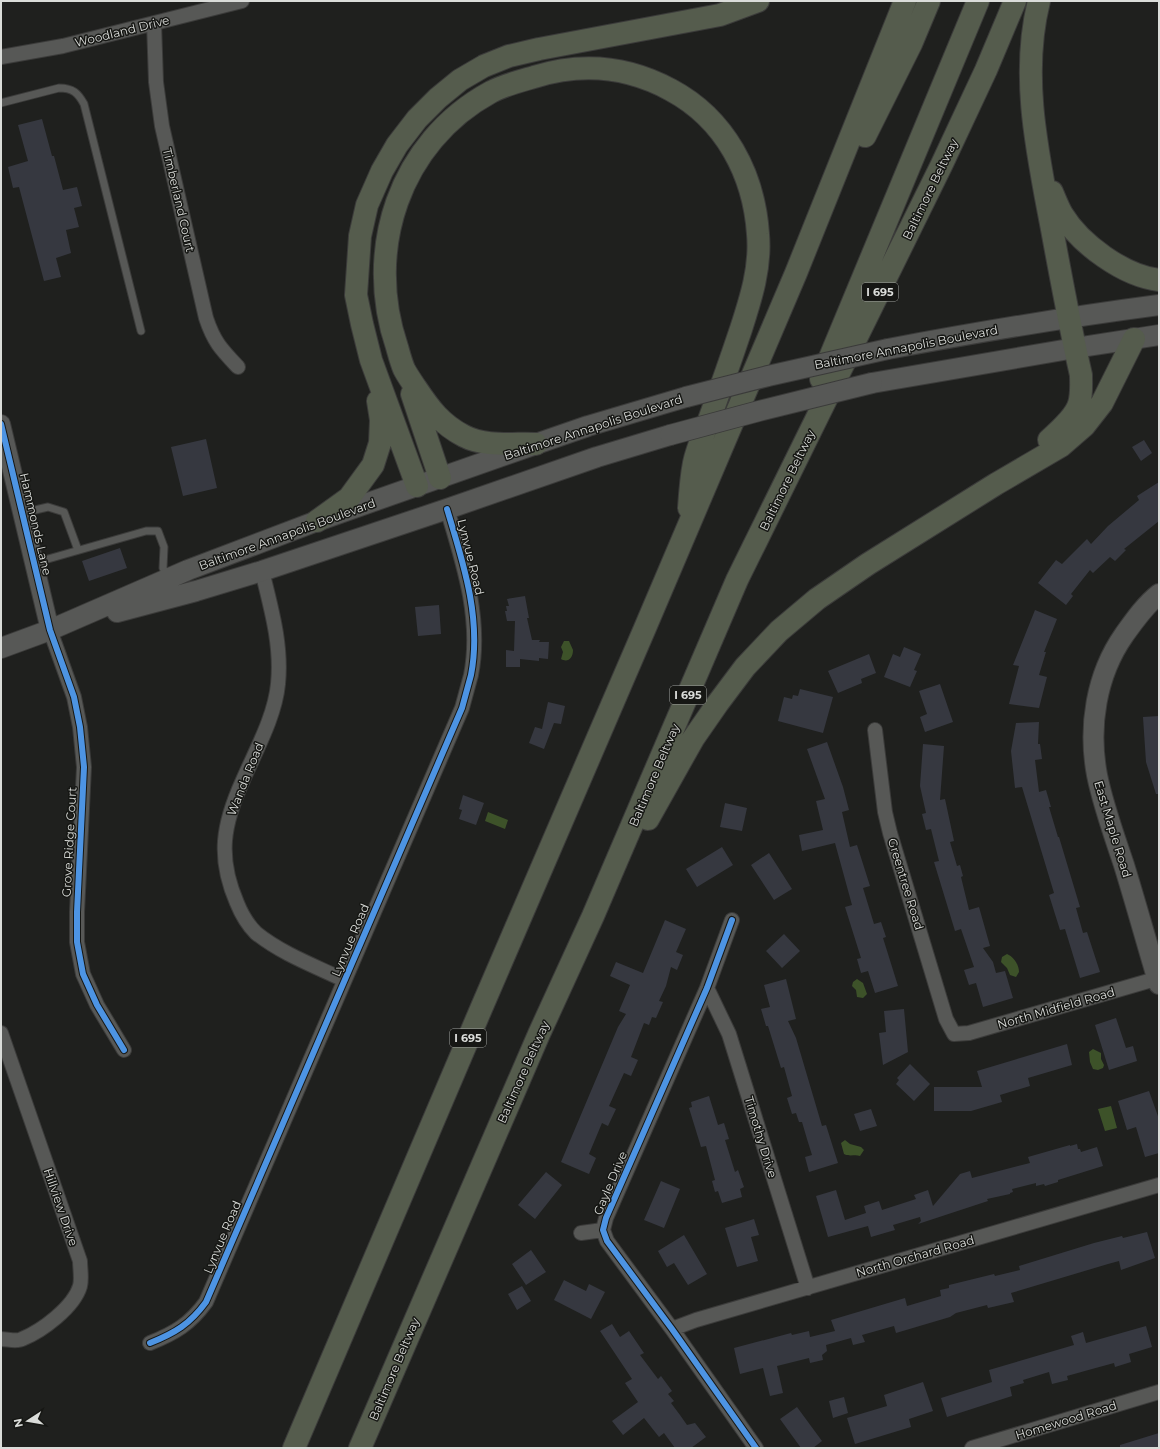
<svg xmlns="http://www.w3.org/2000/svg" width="1160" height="1449" viewBox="0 0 1160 1449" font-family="Montserrat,sans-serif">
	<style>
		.water { fill: #3d5229 }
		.building { fill: #363840 }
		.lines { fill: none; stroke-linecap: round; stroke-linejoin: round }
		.service-casing { stroke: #3b3b3a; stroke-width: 9 }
		.minor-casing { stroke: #3b3b3a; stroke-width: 16 }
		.tertiary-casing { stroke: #3b3b3a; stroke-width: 20 }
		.secondary-casing { stroke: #3b3b3a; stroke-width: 22 }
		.motorway-casing { stroke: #3b3b3a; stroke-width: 24 }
		.service { stroke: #575856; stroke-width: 7 }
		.minor { stroke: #575856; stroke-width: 14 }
		.tertiary { stroke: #575856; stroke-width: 18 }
		.secondary { stroke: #575856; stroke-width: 20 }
		.motorway { stroke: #555c4d; stroke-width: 22 }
		.secondary-bridge-casing { stroke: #3b3b3a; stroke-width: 22; stroke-linecap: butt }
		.secondary-bridge { stroke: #575856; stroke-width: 20 }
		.cycleway-casing { stroke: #161714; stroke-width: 8 }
		.cycleway { stroke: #4d94e3; stroke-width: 6 }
		.labels { text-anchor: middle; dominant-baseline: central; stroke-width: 3; stroke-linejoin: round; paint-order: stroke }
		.shield { fill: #161714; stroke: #9fa19e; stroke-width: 1 }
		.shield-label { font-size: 11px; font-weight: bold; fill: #dadcd9 }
		.street-label { font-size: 12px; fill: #dadcd9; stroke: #161714 }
	</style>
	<rect width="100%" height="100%" fill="#1f201e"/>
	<!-- water -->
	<path class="water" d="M564,641H569L573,650C573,658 568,663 561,659L563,652L561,647Z
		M488,812L508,820L505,829L485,821Z
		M1007,954C1014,957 1019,965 1019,972L1016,977L1010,975L1007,968L1001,962L1002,957Z
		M857,979L863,983L867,994L863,998L857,997L856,990L852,986L853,982Z
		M1093,1049L1101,1053V1059L1104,1065L1103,1068L1098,1070L1093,1069L1090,1062L1089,1052Z
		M1111,1106L1117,1128L1105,1131L1098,1109Z
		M845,1140L850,1144L861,1147L864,1150L860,1156C855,1154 850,1157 844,1154L841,1143Z"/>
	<!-- building -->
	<path class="building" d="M42,119L52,156H54L63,190L77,187L82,206L74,208L79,227L66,230L71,253L56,258L61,277L44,281L19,187L13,188L8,167L28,161L18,125Z
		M206,439L217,488L183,496L171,447Z
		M1144,440L1152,453L1141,461L1132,447Z
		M1159,482V521L1124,549L1126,550L1115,561L1110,557L1093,573L1090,570L1071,594L1073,596L1066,605L1038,583L1056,560L1062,564L1087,539L1091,544L1108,526L1139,500L1137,496Z
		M120,548L127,568L89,581L82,561Z
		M525,596L529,618H527L532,640H540L539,642H549L548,659L539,658V661L520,659V667H506V650L514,651L515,621H507L505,611H507L506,606H509L507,599Z
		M439,605L441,634L418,636L415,607Z
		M1035,610L1057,619L1044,652H1046L1039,675L1047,677L1039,708L1009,704L1019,666L1013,665Z
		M904,647L921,654L914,670L917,671L910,687L884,677L893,654L900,657Z
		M869,654L876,673L861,679L862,683L838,693L828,671Z
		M940,684L953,722L925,732L920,717L927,714L919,691Z
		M800,689L833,697L823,733L778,721L784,697L792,699L793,695L798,696Z
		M548,702L565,706L561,724L554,723L544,749L529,743L535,727L542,729Z
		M1159,716V794H1156L1146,762L1143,717Z
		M1039,722L1038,744H1040L1042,759L1035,760L1039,792L1046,790L1051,807H1049L1058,837H1059L1080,907L1076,908L1083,933L1087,932L1100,972L1080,978L1065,929L1060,930L1049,895L1054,893L1022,787L1015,788L1011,751L1016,723Z
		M827,742L843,787L849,810L842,812L850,847L857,845L870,886L863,888L874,924L881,922L886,937L883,938L898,986L875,993L868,971L861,973L857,959L861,958L845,907L852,905L835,843L802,851L799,835L823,830L816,801L825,799L807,749Z
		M923,744L944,746L940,800L945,799L954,841L950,842L957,866L960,865L963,876L961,877L969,910L979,907L990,946L983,948L993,962L996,973L1005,971L1013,998L983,1007L976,983L969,985L964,970L974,967L961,929L955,931L934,862L939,861L931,829L926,830L922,814L926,813L920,786Z
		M463,795L484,803L476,825L459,819L462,810L459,809Z
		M725,803L747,808L742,831L720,827Z
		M722,847L733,865L697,887L686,869Z
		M769,853L792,889L774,900L751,865Z
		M665,920L686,929L676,952L683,955L677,970L671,967L666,986L659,1001L663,1002L656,1018L652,1017L649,1025L644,1023L631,1057L638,1060L631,1076L624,1073L609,1106L616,1109L608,1126L602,1123L589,1154L596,1158L589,1174L561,1162L618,1027L626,1014L619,1011L630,985L610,976L616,962L643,973Z
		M784,934L800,951L782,968L766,951Z
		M786,979L796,1019L788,1021L796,1038L822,1126L826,1125L838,1163L809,1172L805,1157L812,1155L807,1139L802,1122H799L796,1113L792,1114L787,1098L792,1096L784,1067L781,1068L768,1026H766L761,1009L770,1007L764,985Z
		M904,1009L908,1052L883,1065L879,1033L886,1032L884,1011Z
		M1116,1018L1126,1048L1133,1046L1137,1061L1109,1070L1095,1025Z
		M1067,1044L1072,1065L1028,1078L1030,1086L1000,1095L1002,1102L971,1111H934V1087H982L977,1071Z
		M910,1064L930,1084L914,1101L896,1084L899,1080L897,1078Z
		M1149,1091L1159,1119V1153L1145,1157L1136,1127L1127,1130L1118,1101Z
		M709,1096L718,1125L724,1123L729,1139L725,1140L735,1172L738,1170L744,1187L740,1189L742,1197L722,1203L718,1191L715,1192L712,1181L715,1180L706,1146L701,1147L689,1108L692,1107L691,1102Z
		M871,1109L877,1126L860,1131L854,1114Z
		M1077,1144L1078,1149H1080L1081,1152L1097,1147L1103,1166L1058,1180V1182L1045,1186L1044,1184L1036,1186V1183L1012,1189L1013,1192L1010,1193V1194L987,1199L988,1201L918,1224L921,1221L920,1217L893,1225L895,1230L871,1237L868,1226L828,1237L816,1196L836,1190L845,1220L866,1213L864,1206L879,1201L882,1210L916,1199L914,1195L928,1190L933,1206L960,1174L970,1171L972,1178L1030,1163L1028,1157L1070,1145V1146Z
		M546,1172L562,1185L535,1219L518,1205Z
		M661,1181L680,1189L664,1228L644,1220Z
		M754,1219L759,1235L751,1237L758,1261L737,1267L725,1228Z
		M1147,1232L1155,1258L1121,1270L1119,1261L1108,1264L1011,1293L1014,1302L988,1308L987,1305L956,1313L950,1317L896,1333L894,1326L862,1335L865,1342L853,1345L851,1338L826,1345L827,1351L822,1355L823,1360L810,1363L809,1358L777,1366L783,1393L770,1396L763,1368L740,1374L734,1348L791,1333L792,1335L809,1331L810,1337L835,1331L831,1320L905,1298L907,1306L941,1296L940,1290L949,1288V1285L994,1274L995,1276L1020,1270L1019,1266L1094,1243L1122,1236L1123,1238Z
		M684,1235L707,1274L688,1285L674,1263L667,1267L658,1251Z
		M531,1250L546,1272L526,1285L512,1264Z
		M564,1280L586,1291L589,1284L605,1292L591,1319L554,1300Z
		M522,1286L531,1301L517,1310L508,1294Z
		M612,1324L620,1337L629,1331L644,1353L640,1355L658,1379L661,1376L672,1391L668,1394L674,1401L671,1403L680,1415L687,1425L695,1423L706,1437L691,1448H675L664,1433L659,1437L644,1418L623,1435L612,1421L638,1402L625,1383L632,1379L600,1331Z
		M1146,1326L1152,1347L1129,1354L1131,1362L1115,1367L1114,1363L1092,1369L1067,1376L1068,1380L1052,1384L1049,1372L1023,1380L1024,1383L1010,1387L1012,1396L947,1417L941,1398L992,1382L989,1370L1074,1345L1071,1336L1083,1332L1086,1343Z
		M923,1382L933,1411L909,1419L911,1427L855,1444L847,1418L887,1406L884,1395Z
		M844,1397L848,1413L833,1418L829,1401Z
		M797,1407L822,1441L813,1448H801L780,1419Z
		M1159,1433V1448H1120V1445Z"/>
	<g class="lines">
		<defs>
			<path id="service" d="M1,103L59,88C73,88 78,93 84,104L141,331
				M22,513L48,507L64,512L78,550
				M34,563L146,531H158L164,547L163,568L168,578"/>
			<path id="minor" d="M154,23L156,82L162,126L206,318C214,342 221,349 238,367
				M1,57L63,46L242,1
				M262,571C271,608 282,645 278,684C275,716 256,750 243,780C223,824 217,857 237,903C241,913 248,925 256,933C282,954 315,966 344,980
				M50,630L74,697L80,727L84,767L77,912V942L83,974L97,1005L124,1050
				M875,730L885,812L890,833L946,1019L954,1034L969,1033L1159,978
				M732,920L707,988L606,1218L603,1230L607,1241L672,1329L756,1448
				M707,988L729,1034L808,1288
				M1,1033L80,1261C80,1268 82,1279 80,1286C74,1307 42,1331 22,1339C17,1342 7,1339 1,1339
				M581,1233L603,1230
				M672,1329L696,1320L1159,1185
				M150,1343C175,1333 190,1324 206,1302L462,708C465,697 468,686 471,675C482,619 463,562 447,509
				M972,1448L1159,1392"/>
			<path id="tertiary" d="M1,424L50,630"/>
			<path id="secondary" d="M888,349C978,332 1068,317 1159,305
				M872,383L1075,348L1159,335
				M1159,594C1145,605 1134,621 1124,635C1096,675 1088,727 1097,775C1103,805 1114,835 1124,865C1136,904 1147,944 1159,984
				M117,612L196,591L262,571L447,509L597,457L670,435
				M1,648L50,630L188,570L317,521L536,444L588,426L686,397"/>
			<path id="motorway" d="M1039,1C1020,76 1038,155 1052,229C1061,278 1070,327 1081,375C1081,385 1082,394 1079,404C1076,415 1058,432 1049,440
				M865,136L911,44L929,1
				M1052,192C1055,199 1058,207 1062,214C1080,244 1124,276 1159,280
				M821,379L978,1
				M412,394L440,478
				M536,444C513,443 485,447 464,436C441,424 430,409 416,388C412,382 407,375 404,369C401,362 399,354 397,347C364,250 399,142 491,92C504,85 520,81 534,77C582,62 627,66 671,90C725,119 754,174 758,234C761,267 751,298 741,329C731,359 720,390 709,420C704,434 697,448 694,463C691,478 690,493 689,508
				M417,486L371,360L362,324L356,295L360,236L367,205L382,171L397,145L417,119L438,98L460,80L484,66L509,56L539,49L720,15L758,1
				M317,521L349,498L373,465L380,443L381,420L378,401
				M648,819L693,739L718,703L745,667L779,631L817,599L868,564L996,484L1061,446L1084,426L1102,403L1134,339
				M294,1448L481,1009L645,628L796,273L905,1
				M360,1448L539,1034L593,916L737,580L942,164L986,70L1015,1"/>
		</defs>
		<!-- service casing -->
		<use href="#service" class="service-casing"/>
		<!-- minor casing -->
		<use href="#minor" class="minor-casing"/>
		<!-- tertiary casing -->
		<use href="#tertiary" class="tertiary-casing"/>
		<!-- secondary casing -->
		<use href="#secondary" class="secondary-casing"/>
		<!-- motorway casing -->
		<use href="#motorway" class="motorway-casing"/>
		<!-- service -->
		<use href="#service" class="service"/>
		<!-- minor -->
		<use href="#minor" class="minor"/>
		<!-- tertiary -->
		<use href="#tertiary" class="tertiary"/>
		<!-- secondary -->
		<use href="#secondary" class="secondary"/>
		<!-- motorway -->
		<use href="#motorway" class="motorway"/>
		<defs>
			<path id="secondary-bridge" d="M686,397L768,376L888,349
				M670,435L759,411L872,383"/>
		</defs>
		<!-- secondary-bridge casing -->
		<use href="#secondary-bridge" class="secondary-bridge-casing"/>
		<!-- secondary-bridge -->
		<use href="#secondary-bridge" class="secondary-bridge"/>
		<defs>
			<path id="cycleway" d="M1,424L50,630L74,697L80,727L84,767L77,912V942L83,974L97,1005L124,1050
				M732,920L707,988L606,1218L603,1230L607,1241L672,1329L756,1448
				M150,1343C175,1333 190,1324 206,1302L462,708C465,697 468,686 471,675C482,619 463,562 447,509"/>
		</defs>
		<!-- cycleway casing -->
		<use href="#cycleway" class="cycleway-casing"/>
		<!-- cycleway -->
		<use href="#cycleway" class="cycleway"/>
	</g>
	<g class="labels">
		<!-- shield labels -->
		<g class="shield">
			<rect x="862" y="283" width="36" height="18" rx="3"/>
			<rect x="670" y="686" width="36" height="18" rx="3"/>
			<rect x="450" y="1029" width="36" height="18" rx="3"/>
		</g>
		<g class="shield-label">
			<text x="880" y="292">I 695</text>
			<text x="688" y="695">I 695</text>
			<text x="468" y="1038">I 695</text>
		</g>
		<!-- street labels -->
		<g class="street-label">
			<text transform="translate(122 31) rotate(-14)">Woodland Drive</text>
			<text transform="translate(930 189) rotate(-64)">Baltimore Beltway</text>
			<text transform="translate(179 200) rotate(77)">Timberland Court</text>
			<text transform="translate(906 347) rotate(-11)">Baltimore Annapolis Boulevard</text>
			<text transform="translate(593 427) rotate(-18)">Baltimore Annapolis Boulevard</text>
			<text transform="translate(787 480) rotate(-64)">Baltimore Beltway</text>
			<text transform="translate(36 524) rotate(77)">Hammonds Lane</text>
			<text transform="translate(287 534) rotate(-20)">Baltimore Annapolis Boulevard</text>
			<text transform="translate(471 557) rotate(76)">Lynvue Road</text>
			<text transform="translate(654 775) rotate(-67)">Baltimore Beltway</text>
			<text transform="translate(245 779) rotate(-68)">Wanda Road</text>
			<text transform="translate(1113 829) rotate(73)">East Maple Road</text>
			<text transform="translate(69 842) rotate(-87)">Grove Ridge Court</text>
			<text transform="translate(906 884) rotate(73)">Greentree Road</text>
			<text transform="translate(350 940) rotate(-67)">Lynvue Road</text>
			<text transform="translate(1056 1008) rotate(-16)">North Midfield Road</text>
			<text transform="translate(523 1072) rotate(-66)">Baltimore Beltway</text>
			<text transform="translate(761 1137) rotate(73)">Timothy Drive</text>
			<text transform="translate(610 1183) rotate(-67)">Gayle Drive</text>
			<text transform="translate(61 1207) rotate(71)">Hillview Drive</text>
			<text transform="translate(222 1237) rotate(-67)">Lynvue Road</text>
			<text transform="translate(915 1256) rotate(-16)">North Orchard Road</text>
			<text transform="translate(394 1369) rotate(-67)">Baltimore Beltway</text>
			<text transform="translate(1066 1420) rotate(-17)">Homewood Road</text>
		</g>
	</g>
	<!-- border -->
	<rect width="1160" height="1449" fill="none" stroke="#dadcd9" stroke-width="4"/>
	<!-- north arrow -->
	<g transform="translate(28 1421) rotate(258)" stroke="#161714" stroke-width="3" paint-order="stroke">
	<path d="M0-3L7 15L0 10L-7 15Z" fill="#dadcd9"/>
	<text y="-6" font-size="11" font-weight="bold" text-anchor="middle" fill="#dadcd9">N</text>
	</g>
</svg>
